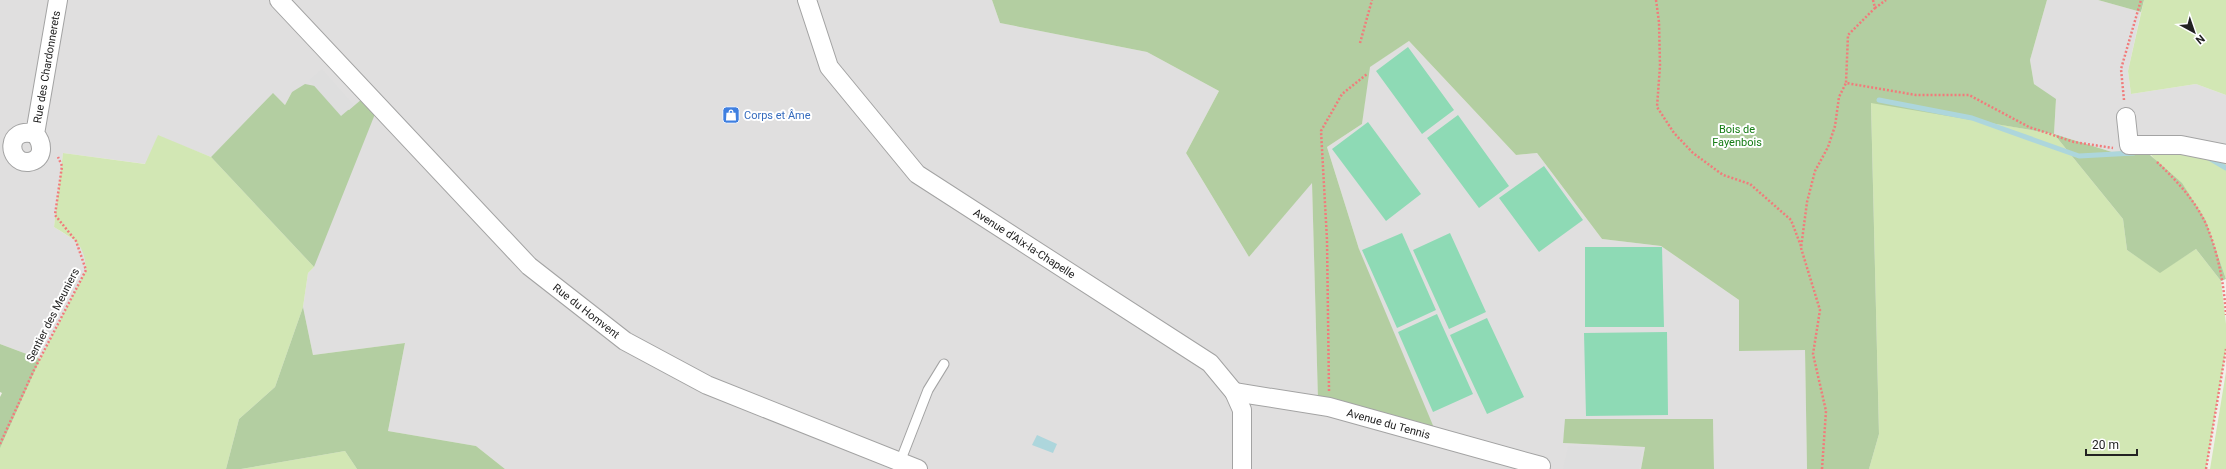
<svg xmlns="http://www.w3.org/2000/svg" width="2226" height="469" viewBox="0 0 2226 469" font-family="Roboto,sans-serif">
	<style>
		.residential { fill: #e0dfdf }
		.grass { fill: #d2e7b4 }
		.forest { fill: #b3cea1 }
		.pitch { fill: #8edab5 }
		.parking { fill: #dedede }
		.water { fill: #add6dc }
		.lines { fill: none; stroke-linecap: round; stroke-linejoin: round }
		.stream { stroke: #add6dc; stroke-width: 5 }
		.service-casing { stroke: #a3a3a3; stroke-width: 11 }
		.minor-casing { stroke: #a3a3a3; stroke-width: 20 }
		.path { stroke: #f17b7b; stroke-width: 2.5; stroke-dasharray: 2 2; stroke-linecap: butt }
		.service { stroke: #fff; stroke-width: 9 }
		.minor { stroke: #fff; stroke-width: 18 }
		.labels { text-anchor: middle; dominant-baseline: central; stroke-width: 4; stroke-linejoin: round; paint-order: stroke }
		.street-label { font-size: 11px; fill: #222; stroke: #fff }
		.shop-label { font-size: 11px; fill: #366cbe; stroke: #fff; text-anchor: start }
		.park-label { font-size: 11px; fill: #157c14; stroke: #fff }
	</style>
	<rect width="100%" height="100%" fill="#f1eeea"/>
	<!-- residential -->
	<path class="residential" d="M0,0H992L1000,23L1147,52L1219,91L1186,153L1249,257L1312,182L1318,401L1359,249L1327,147L1362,124L1369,67L1409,41L1516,155L1537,153L1602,239L1661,246L1739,300V351L1805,350L1807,469H1714L1713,420L1566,419L1563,443L1645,447L1641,469H505L476,446L388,431L405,343L313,355L303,307L308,273L314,267L349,110L315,86L292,92L285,105L273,94L211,157L158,136L146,164L63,153L54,227L76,241L85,253L86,270L40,359L0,344Z
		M2047,0H2098L2141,12L2128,71L2131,94L2196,84L2226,95V162L2147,150L2112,152L2054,134L2056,100L2034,84L2030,60Z"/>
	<!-- grass -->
	<path class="grass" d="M2144,0H2226V95L2196,84L2131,94L2128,71Z
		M1871,102L2054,134L2123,219L2127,250L2160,272L2196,249L2221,281L2226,324V349L2206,469H1869L1879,434Z
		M158,135L211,157L314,267L308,273L303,307L275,387L239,419L226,469H0V444L27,384L86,270C84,242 76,241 54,227L63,153L145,164Z
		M2147,150H2184L2226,162V279L2206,221Z
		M2226,372V469H2210Z
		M345,451L357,469H241Z"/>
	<!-- forest -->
	<path class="forest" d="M992,0H2047L2030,60L2034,84L2056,99L2054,134L2112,152L2147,150L2150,155L2182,183L2206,221L2226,279L2221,281L2196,249L2160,273L2127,250L2123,219L2054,134L1871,103L1879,434L1869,469H1807L1805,350L1739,351V300L1661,246L1602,239L1537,153L1516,155L1409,41L1370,67L1362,124L1327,147L1359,249L1437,435L1318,401L1312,183L1249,257L1186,153L1219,91L1147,52L1000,23Z
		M2098,0H2144L2141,12Z
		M305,84L315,86L349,110L362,99L375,114L314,267L211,157L273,93L285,105L292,92Z
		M303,307L313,355L405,343L388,431L476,446L505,469H357L345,451L241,469H226L239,419L275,387Z
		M0,344L40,359L0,448V397L2,393L0,392Z
		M1565,419H1713L1714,469H1641L1645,447L1563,443Z"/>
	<!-- pitch -->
	<path class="pitch" d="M1408,47L1454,110L1422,134L1376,71Z
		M1458,115L1509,186L1479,208L1427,138Z
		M1368,122L1421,194L1386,221L1332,149Z
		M1544,166L1583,220L1539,252L1499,198Z
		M1402,233L1436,310L1397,328L1362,250Z
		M1450,233L1486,312L1449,329L1413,250Z
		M1585,247H1662L1664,327H1585Z
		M1437,314L1473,394L1433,412L1398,332Z
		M1487,318L1524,397L1487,414L1450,335Z
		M1667,332L1668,415L1586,416L1584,333Z"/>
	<!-- parking -->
	<path class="parking" d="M322,69L354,105L341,116L309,80Z
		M1568,446L1642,450L1639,469H1563Z"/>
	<!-- water -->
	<path class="water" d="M1037,435L1057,444L1053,453L1032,445Z"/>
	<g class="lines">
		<!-- stream -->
		<path class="stream" d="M1879,100L1972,118L2079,156L2134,153
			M2209,158L2226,168"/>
		<defs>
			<path id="service" d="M900,462L928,390L944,364"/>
			<g id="minor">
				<path id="s1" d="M279,0L529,266L625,341L707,385L918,469"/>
				<path id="s2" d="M807,0L829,67L917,174L1210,363L1234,392L1242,410V469"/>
				<path d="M2126,117L2129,145H2181L2226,154"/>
				<path id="s3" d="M35,134C5,126 7,163 28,162C45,160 43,143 35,134L58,0"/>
				<path id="s4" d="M1234,392L1329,407L1541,466"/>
			</g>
		</defs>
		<!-- service casing -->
		<use href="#service" class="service-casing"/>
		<!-- minor casing -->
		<use href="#minor" class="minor-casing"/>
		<!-- path -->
		<path class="path" d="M1656,0L1659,22L1660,66L1657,107L1674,133L1693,153L1723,175L1750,184L1791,220L1801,246
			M1873,0L1875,8L1848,35L1846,83L1916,95H1969L2029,127L2074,142L2113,148
			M1875,8L1886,0
			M1360,43L1372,0
			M2124,100L2121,69L2141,0
			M2157,162C2175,179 2194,199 2205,222C2218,251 2224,284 2226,315
			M1329,391L1327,240L1321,131L1342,94L1367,74
			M0,444L34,370L86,270L76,241L55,215L62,166L58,157
			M1822,469L1826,411L1813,354L1820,310L1801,248L1807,202L1815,171L1828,147L1835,126L1839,97L1846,83
			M2206,469L2226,349"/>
		<!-- service -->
		<use href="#service" class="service"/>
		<!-- minor -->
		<use href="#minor" class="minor"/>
	</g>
	<!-- icons -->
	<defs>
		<symbol id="shop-square" viewBox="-11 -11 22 22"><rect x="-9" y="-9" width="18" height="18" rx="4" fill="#3f7fe0" stroke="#fff"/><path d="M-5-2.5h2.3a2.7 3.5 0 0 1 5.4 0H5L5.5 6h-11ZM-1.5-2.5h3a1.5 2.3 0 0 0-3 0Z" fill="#fff"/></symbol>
	</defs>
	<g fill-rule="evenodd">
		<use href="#shop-square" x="721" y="105" width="20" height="20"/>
	</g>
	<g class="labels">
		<!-- street labels -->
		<g class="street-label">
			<text stroke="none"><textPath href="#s3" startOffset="160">Rue des Chardonnerets</textPath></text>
			<text stroke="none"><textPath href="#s2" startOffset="337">Avenue d'Aix-la-Chapelle</textPath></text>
			<text stroke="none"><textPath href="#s1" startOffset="438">Rue du Homvent</textPath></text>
			<text transform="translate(53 315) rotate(-63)">Sentier des Meuniers</text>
			<text stroke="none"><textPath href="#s4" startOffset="158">Avenue du Tennis</textPath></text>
		</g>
		<!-- shop labels -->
		<g class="shop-label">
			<text x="744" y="115">Corps et Âme</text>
		</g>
		<!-- park labels -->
		<g class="park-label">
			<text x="1737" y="129">Bois de<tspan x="1737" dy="13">Fayenbois</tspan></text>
		</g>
	</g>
	<!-- north arrow -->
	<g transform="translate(2194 32) rotate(140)" stroke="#ffffff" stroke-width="3" paint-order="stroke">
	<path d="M0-3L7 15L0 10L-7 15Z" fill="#222222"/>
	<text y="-6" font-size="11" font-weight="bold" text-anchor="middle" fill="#222222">N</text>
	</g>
	<!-- scale -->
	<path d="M2086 449v6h51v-6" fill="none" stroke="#222222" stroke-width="2"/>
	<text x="2092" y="449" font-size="12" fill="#222222" stroke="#ffffff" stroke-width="3" paint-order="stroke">20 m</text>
</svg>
